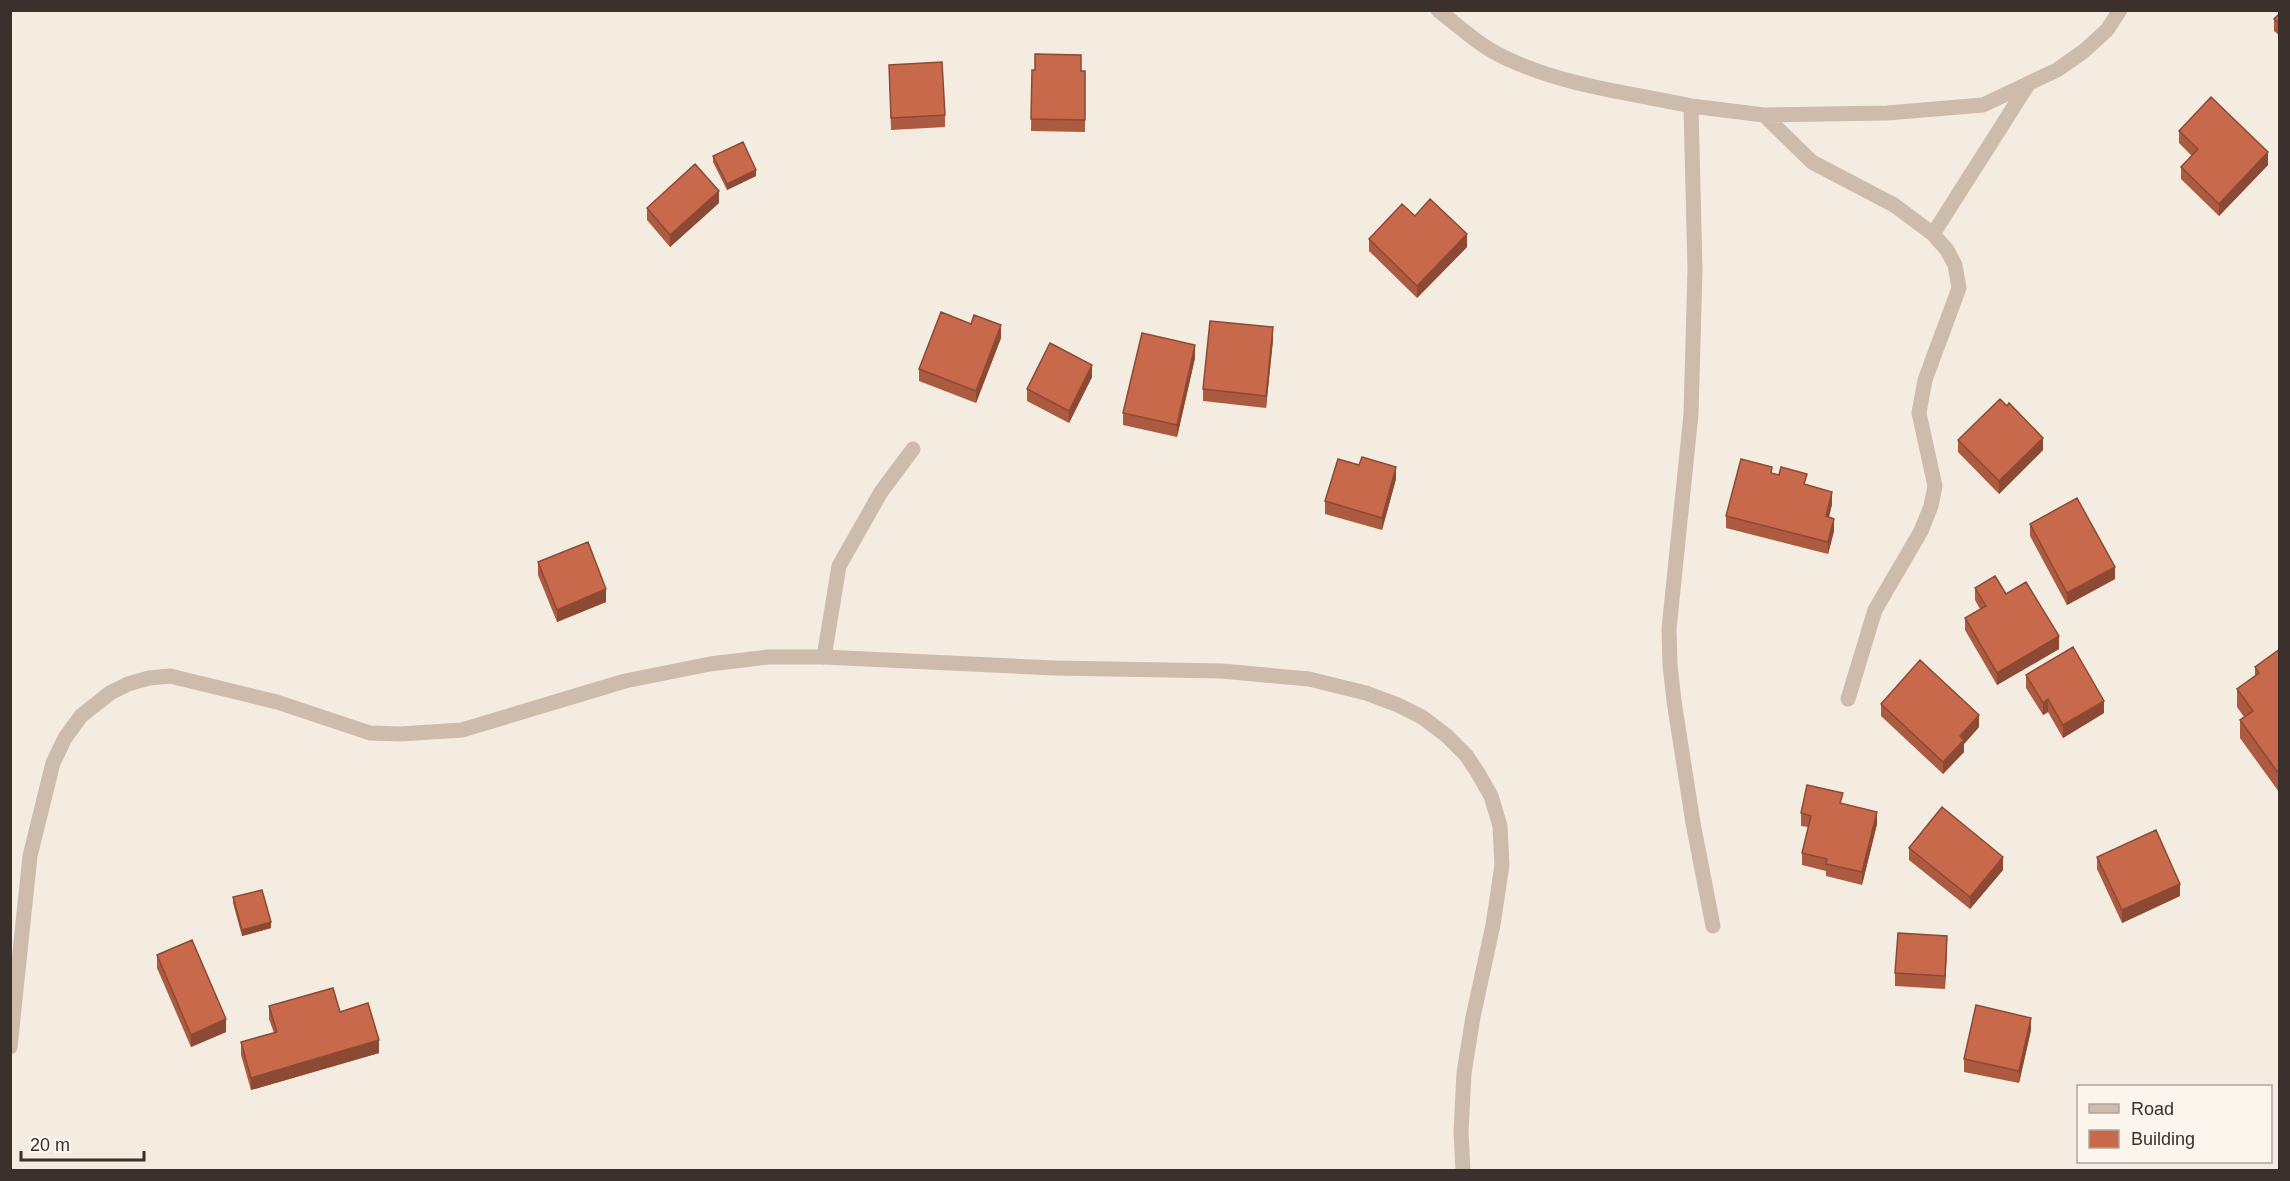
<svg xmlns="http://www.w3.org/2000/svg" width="2290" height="1181" viewBox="0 0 2290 1181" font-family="Arial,sans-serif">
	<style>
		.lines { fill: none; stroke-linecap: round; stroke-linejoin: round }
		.lane { stroke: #cdbbac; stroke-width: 15 }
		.street { stroke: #cdbbac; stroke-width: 15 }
		.wall { fill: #ac5a40 }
		.shaded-wall { fill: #8c4a34 }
		.building { fill: #c8694b; stroke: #8c4a34; stroke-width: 1.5 }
	</style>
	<rect width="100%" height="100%" fill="#f4ebe1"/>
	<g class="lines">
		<!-- lane -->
		<path class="lane" d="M824,657L839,566L881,492L913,449"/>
		<!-- street -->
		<path class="street" d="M1438,10C1461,28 1483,49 1510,60C1566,86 1631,93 1691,106L1695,270L1691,414L1669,629L1670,665L1674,701L1693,823L1713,926
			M1691,106L1764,115L1887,113L1983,105L2057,70L2084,51L2107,30L2120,10
			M1764,115L1812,162L1894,205L1933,234L1947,250L1955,265L1959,288L1925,380L1919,413L1935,486L1931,506L1921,531L1875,610L1848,699
			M1933,234L2029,83
			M10,1047L30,856L53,763L65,738L81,716L110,693L128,684L149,678L170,676L277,702L370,733L400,734L462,730L625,681L710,664L768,657H824L1055,668L1222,671L1309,679L1366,693L1398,705L1422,717L1447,736L1466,755L1478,773L1491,796L1500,826L1502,865L1493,925L1473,1017L1464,1073L1461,1132L1463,1170"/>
	</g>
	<!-- wall -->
	<path class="wall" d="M2280,13V36L2274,31V19Z
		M889,65L945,115V127L891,130Z
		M1032,70L1085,71V132L1031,131Z
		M2179,131L2268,165L2219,216L2181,179V167L2192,156L2179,143Z
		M713,156L756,176L727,190L713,162Z
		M719,203L670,247L647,220V208Z
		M1415,216L1467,247L1417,298L1369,251V239Z
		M1001,338L976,403L919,381V369Z
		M1273,340L1266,408L1203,401V389Z
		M1195,358L1177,437L1123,425V413Z
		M1092,377L1069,423L1027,401V389Z
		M1958,440L2043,450L1999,494L1958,452Z
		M1772,473L1807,485L1832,504L1829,517L1834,531L1828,554L1726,528V516Z
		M1396,479L1382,530L1325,514V501Z
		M2030,524L2115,579L2067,605L2030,536Z
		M538,562L606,602L557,622L538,575Z
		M1975,588L2006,594L2059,649L1997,685L1965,630V618L1980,609L1975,600Z
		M2280,649L2279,792L2240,738V720L2244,717L2237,707V689L2255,676V667Z
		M2026,675L2104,713L2063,738L2048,712L2043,715L2026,688Z
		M1881,704L1979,727L1964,744V752L1943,774L1881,716Z
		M1843,804L1877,824L1862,885L1826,876V871L1802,865V853L1808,827L1801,826V813Z
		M1909,848L2003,870L1970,909L1909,860Z
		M2097,857L2180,896L2122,923L2097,869Z
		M233,897L271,928L242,936L233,903Z
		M1947,948L1945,989L1895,986V973Z
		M157,955L226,1032L191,1047L157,968Z
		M269,1006L340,1012L379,1053L251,1090L241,1055V1042L274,1033L269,1019Z
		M2031,1030L2019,1083L1964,1072V1059Z"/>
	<!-- shaded-wall -->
	<path class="shaded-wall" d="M2268,152V165L2219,216V204Z
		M756,170V176L727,190V184Z
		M719,191V203L670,247V235Z
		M1467,234V247L1417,298V286Z
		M1001,325V338L976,403V391Z
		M1273,327V340L1266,408V396Z
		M1195,345V358L1177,437V425Z
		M1092,365V377L1069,423V411Z
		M2043,438V450L1999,494V481Z
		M1396,467V479L1382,530V518Z
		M1832,492V504L1826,529V516Z
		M1834,519V531L1828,554V542Z
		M2115,567V579L2067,605V593Z
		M606,589V602L557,622V610Z
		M2059,636V649L1997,685V673Z
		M2048,699V712L2043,715V703Z
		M2104,701V713L2063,738V725Z
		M1979,715V727L1964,744V752L1943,774V762L1960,736Z
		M1877,812V824L1862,885V872Z
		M2003,857V870L1970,909V897Z
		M2180,884V896L2122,923V910Z
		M271,922V928L242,936V930Z
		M1947,936V948L1945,989V976Z
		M2031,1018V1030L2019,1083V1071Z
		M226,1019V1032L191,1047V1035Z
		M379,1040V1053L251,1090V1078Z"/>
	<!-- building -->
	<path class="building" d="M2280,13V24L2274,19Z
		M1035,54L1081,55V71H1085V120L1031,119L1032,70H1035Z
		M942,62L945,115L891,118L889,65Z
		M2211,97L2268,152L2219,204L2181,167L2198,149L2179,131Z
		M743,142L756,170L727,184L713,156Z
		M695,164L719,191L670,235L647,208Z
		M1430,199L1467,234L1417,286L1369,239L1402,204L1415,216Z
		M941,312L971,324L974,315L1001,325L976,391L919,369Z
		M1210,321L1273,327L1266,396L1203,389Z
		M1142,333L1195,345L1177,425L1123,413Z
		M1050,343L1092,365L1069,411L1027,389Z
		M2000,399L2007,406L2009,403L2043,438L1999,481L1958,440Z
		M1362,457L1396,467L1382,518L1325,501L1338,459L1359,465Z
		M1741,459L1772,467L1771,473L1779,475L1781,467L1807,474L1804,484L1832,492L1826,516L1834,519L1828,542L1726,516Z
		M2077,498L2115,567L2067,593L2030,524Z
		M588,542L606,589L557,610L538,562Z
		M1995,576L2006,594L2026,582L2059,636L1997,673L1965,618L1986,606L1975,588Z
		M2073,647L2104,701L2063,725L2048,699L2043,703L2026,675Z
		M2280,649V774H2279L2240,720L2253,711L2237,689L2259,673L2255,667Z
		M1920,660L1979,715L1960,736L1964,740L1943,762L1881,704Z
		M1807,785L1843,793L1840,803L1877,812L1862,872L1826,864L1827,859L1802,853L1811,816L1801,813Z
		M1942,807L2003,857L1970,897L1909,848Z
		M2156,830L2180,884L2122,910L2097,857Z
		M262,890L271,922L242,930L233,897Z
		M1898,933L1947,936L1945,976L1895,973Z
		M192,940L226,1019L191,1035L157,955Z
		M333,988L340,1012L368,1003L379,1040L251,1078L241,1042L277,1032L269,1006Z
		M1976,1005L2031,1018L2019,1071L1964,1059Z"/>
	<!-- border -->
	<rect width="2290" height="1181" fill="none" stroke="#3b302b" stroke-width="24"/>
	<!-- legend -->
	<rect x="2077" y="1085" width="195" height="78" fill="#fbf5ee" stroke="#aea6a0" stroke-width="1.5"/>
	<rect x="2089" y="1104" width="30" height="9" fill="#cdbbac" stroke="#aea6a0" stroke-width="1.5"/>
	<text x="2131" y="1115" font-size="18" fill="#3b302b">Road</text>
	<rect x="2089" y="1130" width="30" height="18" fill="#c8694b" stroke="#aea6a0" stroke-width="1.5"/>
	<text x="2131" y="1145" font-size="18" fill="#3b302b">Building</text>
	<!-- scale -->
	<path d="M21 1151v9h123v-9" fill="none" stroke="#3b302b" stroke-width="3"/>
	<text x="30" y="1151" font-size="18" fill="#3b302b" stroke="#fbf5ee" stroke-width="4.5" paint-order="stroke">20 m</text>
</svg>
